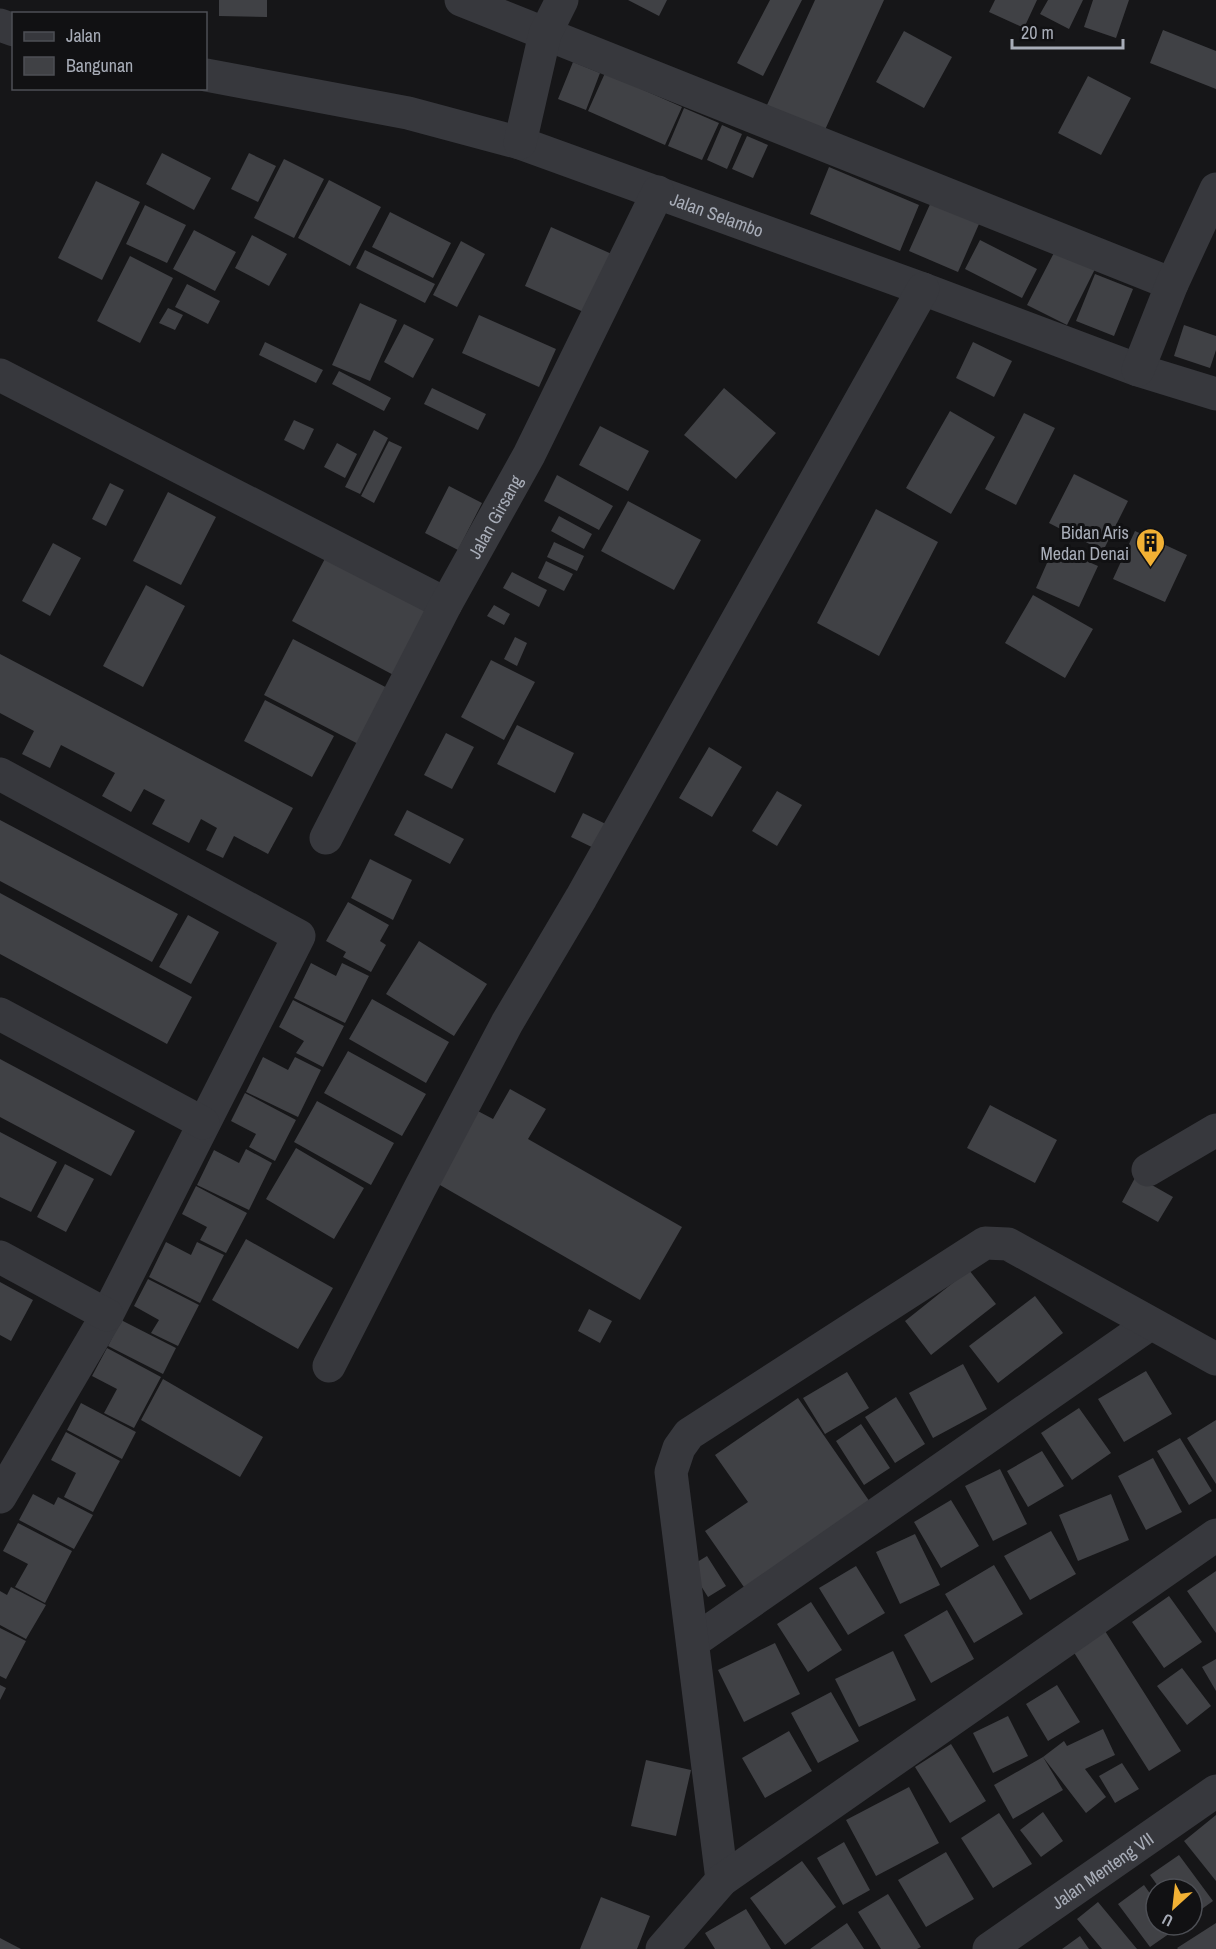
<svg xmlns="http://www.w3.org/2000/svg" width="1216" height="1949" viewBox="0 0 1216 1949" font-family="'Archivo Narrow',sans-serif">
	<style>
		.building { fill: #404145 }
		.lines { fill: none; stroke-linecap: round; stroke-linejoin: round }
		.minor { stroke: #37383d; stroke-width: 33 }
		.labels { text-anchor: middle; dominant-baseline: central; stroke-width: 6; stroke-linejoin: round; paint-order: stroke }
		.street-label { font-size: 18px; fill: #a8adb8; stroke: #111113 }
		.poi-label { font-size: 18px; fill: #a8adb8; stroke: #111113; text-anchor: end }
	</style>
	<rect width="100%" height="100%" fill="#161618"/>
	<!-- building -->
	<path class="building" d="M219,0H267V17L219,16Z
		M628,0H667L659,16Z
		M770,0H802L763,76L737,63Z
		M815,0H884L824,132L767,105Z
		M995,0H1037L1024,28L989,12Z
		M1048,0H1083L1069,29L1040,14Z
		M1093,0H1129L1116,38L1084,27Z
		M1163,30L1216,51V89L1150,63Z
		M904,31L952,57L924,108L876,82Z
		M573,62L600,73L586,110L558,99Z
		M605,73L682,107L665,145L588,111Z
		M1088,76L1131,98L1101,155L1058,133Z
		M684,108L719,123L702,160L668,146Z
		M722,125L742,134L727,169L707,160Z
		M747,136L768,145L753,178L732,169Z
		M162,153L211,178L194,210L146,184Z
		M249,153L276,166L258,202L231,189Z
		M284,159L324,179L294,238L254,218Z
		M829,167L919,205L900,251L810,214Z
		M329,180L381,207L350,266L298,238Z
		M96,181L140,202L102,280L58,258Z
		M931,202L979,224L958,272L909,251Z
		M145,205L186,225L167,263L126,244Z
		M390,212L451,243L433,278L372,247Z
		M551,227L614,255L588,314L525,286Z
		M194,230L236,252L215,291L173,269Z
		M252,235L287,254L269,286L235,268Z
		M980,240L1037,269L1022,298L965,269Z
		M461,241L485,254L457,307L433,295Z
		M1058,245L1097,265L1067,325L1027,305Z
		M365,250L435,284L425,303L356,268Z
		M130,256L173,278L140,343L97,321Z
		M1095,274L1133,289L1114,336L1076,321Z
		M187,284L220,301L208,324L175,307Z
		M360,303L397,320L370,381L332,365Z
		M168,308L183,315L175,330L159,323Z
		M479,315L556,349L539,387L462,353Z
		M404,324L434,339L413,378L384,362Z
		M1184,325L1216,336V350L1210,368L1174,356Z
		M265,342L323,370L316,383L259,355Z
		M973,342L1012,361L994,397L956,378Z
		M339,371L391,398L384,411L332,384Z
		M432,388L486,414L478,430L424,404Z
		M724,388L776,433L736,479L684,435Z
		M950,411L995,437L951,514L906,488Z
		M1024,413L1055,428L1016,505L985,489Z
		M294,420L314,429L304,450L284,440Z
		M600,426L649,451L628,491L579,465Z
		M374,430L388,438L360,494L345,487Z
		M389,441L402,447L374,503L361,496Z
		M337,443L357,454L345,478L324,467Z
		M1074,474L1128,501L1103,551L1049,523Z
		M557,475L613,506L599,530L544,501Z
		M110,483L124,490L106,526L92,519Z
		M449,486L482,503L458,550L425,533Z
		M168,492L216,517L181,585L133,561Z
		M628,501L701,540L674,590L601,551Z
		M876,509L938,542L879,656L817,623Z
		M559,516L592,534L584,549L551,531Z
		M1135,531L1187,555L1165,602L1113,579Z
		M554,542L584,556L577,571L547,557Z
		M53,543L81,558L50,616L22,601Z
		M1054,547L1098,566L1079,607L1036,588Z
		M329,551L438,608L401,679L292,621Z
		M546,561L573,574L564,591L538,578Z
		M512,572L547,590L539,607L503,588Z
		M146,585L185,606L143,687L103,666Z
		M1033,595L1093,629L1065,678L1005,643Z
		M494,605L510,614L504,625L487,616Z
		M515,637L527,643L517,666L504,659Z
		M293,639L395,692L366,748L264,695Z
		M0,654L293,808L268,854L234,836L223,858L206,850L217,828L201,819L189,843L152,824L165,800L144,789L131,812L102,796L115,773L61,745L50,768L22,754L34,731L0,713Z
		M491,660L535,682L504,740L461,717Z
		M265,700L334,736L312,777L244,741Z
		M517,725L574,753L555,793L497,764Z
		M446,733L474,747L452,789L424,775Z
		M709,747L742,767L712,817L679,798Z
		M777,791L802,805L777,846L752,831Z
		M407,810L464,839L450,864L394,835Z
		M583,813L612,827L600,851L571,837Z
		M0,820L178,914L152,962L0,881Z
		M370,859L412,880L393,920L351,898Z
		M0,893L192,997L167,1044L0,954Z
		M348,902L389,925L380,941L386,945L371,972L343,957L346,952L326,941Z
		M188,915L219,932L191,984L159,967Z
		M419,941L487,984L454,1036L386,994Z
		M311,963L336,976L342,963L369,976L345,1023L294,998Z
		M372,999L449,1042L426,1083L349,1039Z
		M293,1000L344,1026L323,1067L296,1053L304,1041L279,1027Z
		M348,1051L426,1094L402,1136L324,1093Z
		M263,1057L288,1070L295,1057L321,1070L298,1117L246,1092Z
		M0,1059L135,1131L111,1176L0,1117Z
		M510,1089L546,1109L528,1139L682,1227L640,1300L433,1181L474,1109L493,1119Z
		M245,1093L296,1120L275,1161L249,1147L256,1134L231,1121Z
		M317,1101L394,1143L371,1185L294,1142Z
		M990,1105L1057,1140L1035,1183L967,1148Z
		M0,1132L57,1162L31,1212L0,1197Z
		M296,1148L364,1188L334,1239L266,1199Z
		M246,1149L272,1163L249,1210L197,1185L214,1150L239,1163Z
		M65,1164L94,1179L66,1232L37,1217Z
		M1136,1176L1173,1197L1158,1222L1122,1202Z
		M196,1186L247,1213L226,1253L200,1240L207,1227L182,1214Z
		M246,1239L333,1288L298,1349L212,1300Z
		M166,1242L191,1255L197,1242L224,1255L200,1303L149,1277Z
		M969,1270L996,1304L931,1355L905,1321Z
		M148,1279L199,1305L178,1346L151,1333L159,1320L134,1306Z
		M0,1282L33,1300L11,1341L0,1335Z
		M1035,1296L1063,1333L998,1383L969,1346Z
		M589,1309L612,1321L600,1343L578,1331Z
		M121,1320L176,1348L163,1374L108,1346Z
		M107,1348L161,1377L134,1428L104,1413L117,1389L92,1376Z
		M963,1364L987,1409L933,1438L909,1393Z
		M1146,1371L1172,1414L1124,1442L1098,1399Z
		M847,1372L869,1408L825,1434L803,1398Z
		M163,1379L263,1437L240,1477L141,1420Z
		M896,1397L925,1444L895,1463L865,1417Z
		M798,1398L872,1505L746,1590L705,1531L748,1502L715,1455Z
		M81,1403L136,1432L122,1459L67,1430Z
		M1079,1408L1111,1453L1072,1480L1041,1433Z
		M1216,1420V1484L1187,1438Z
		M861,1424L890,1468L864,1485L836,1441Z
		M66,1432L120,1461L93,1512L64,1497L76,1473L51,1460Z
		M1180,1438L1212,1491L1189,1505L1157,1451Z
		M1042,1451L1064,1486L1028,1507L1007,1471Z
		M1153,1458L1182,1512L1146,1530L1118,1476Z
		M1000,1469L1027,1524L993,1541L965,1486Z
		M33,1494L54,1505L58,1497L93,1515L74,1549L19,1520Z
		M1111,1494L1129,1540L1078,1561L1059,1515Z
		M951,1500L979,1546L941,1568L914,1522Z
		M18,1523L72,1551L45,1603L15,1587L28,1564L3,1551Z
		M1051,1531L1076,1574L1030,1600L1004,1556Z
		M915,1534L940,1585L900,1604L876,1552Z
		M707,1556L726,1586L708,1597L689,1567Z
		M994,1565L1023,1614L974,1643L945,1594Z
		M856,1566L885,1613L848,1635L819,1588Z
		M1216,1571V1633L1187,1591Z
		M11,1587L46,1605L26,1639L0,1625V1591L7,1595Z
		M1169,1596L1202,1642L1164,1668L1132,1622Z
		M811,1602L842,1650L808,1672L777,1624Z
		M947,1610L974,1659L931,1683L904,1635Z
		M0,1628L26,1641L6,1679L0,1676Z
		M1105,1631L1181,1751L1149,1771L1073,1651Z
		M775,1643L800,1694L744,1722L718,1670Z
		M893,1651L916,1700L859,1727L835,1679Z
		M1216,1659V1691L1202,1667Z
		M1182,1668L1211,1706L1187,1725L1157,1686Z
		M0,1685L6,1688L0,1700Z
		M1057,1685L1080,1722L1048,1741L1026,1704Z
		M831,1692L859,1741L818,1763L791,1713Z
		M1008,1716L1028,1756L993,1773L973,1733Z
		M1103,1729L1115,1755L1085,1769L1106,1797L1086,1813L1043,1757L1064,1741L1067,1746Z
		M789,1731L812,1771L765,1798L742,1758Z
		M951,1744L986,1801L950,1823L915,1767Z
		M1043,1757L1063,1790L1013,1819L994,1785Z
		M646,1760L691,1770L676,1836L631,1826Z
		M1122,1763L1139,1789L1115,1803L1099,1776Z
		M909,1787L939,1843L876,1876L846,1820Z
		M1043,1812L1063,1841L1041,1857L1020,1830Z
		M999,1813L1032,1864L993,1888L961,1838Z
		M1216,1815V1881L1184,1841Z
		M844,1842L870,1890L843,1905L817,1858Z
		M946,1852L974,1899L926,1927L898,1880Z
		M1179,1855L1213,1901L1192,1916V1889H1160L1150,1875Z
		M802,1861L836,1907L785,1945L750,1898Z
		M1144,1885L1156,1902V1925H1173L1176,1929L1150,1947L1118,1904Z
		M888,1894L921,1947L917,1949H881L858,1912Z
		M601,1897L650,1916L637,1949H580Z
		M1098,1902L1137,1949H1102L1077,1919Z
		M746,1909L771,1949H715L705,1933Z
		M847,1923L864,1949H810Z
		M1216,1923V1949H1178L1177,1948Z
		M1080,1936L1089,1949H1062Z
		M0,1938L21,1949H0Z"/>
	<g class="lines">
		<!-- minor -->
		<g class="minor">
			<path d="M461,0L1172,284"/>
			<path d="M0,25L14,30"/>
			<path id="s1" d="M206,75L408,113L520,143L923,289L1138,370L1216,394"/>
			<path d="M520,143L545,34L562,0"/>
			<path d="M1138,370L1172,284L1216,189"/>
			<path d="M0,375L446,604"/>
			<path d="M0,774L299,936L107,1315L0,1497"/>
			<path id="s2" d="M326,838L446,604L529,455L658,192"/>
			<path d="M0,1014L203,1123"/>
			<path d="M1148,1170L1216,1130"/>
			<path d="M0,1257L107,1315"/>
			<path d="M329,1366L420,1188L507,1023L581,898L923,289"/>
			<path d="M693,1642L1150,1324"/>
			<path d="M722,1880L671,1472L679,1448L689,1434L985,1243L1008,1244L1216,1359"/>
			<path d="M662,1949L722,1880L1216,1535"/>
			<path id="s3" d="M989,1949L1216,1791"/>
		</g>
	</g>
	<!-- icons -->
	<defs>
		<symbol id="building-pin" viewBox="-11 -11 22 30"><path d="M0 17L-7.5 6A9.5 9.5 0 1 1 7.5 6Z" fill="#f2b134" stroke="#111113"/><path d="M-4-6H4V6H1V3H-1V6H-4ZM-2.5-4.3h1.7v1.8h-1.7ZM.8-4.3h1.7v1.8H.8ZM-2.5-1h1.7V.8h-1.7ZM.8-1h1.7V.8H.8Z" fill="#111"/></symbol>
	</defs>
	<g fill-rule="evenodd">
		<use href="#building-pin" x="1134" y="526" width="33" height="45"/>
	</g>
	<g class="labels">
		<!-- street labels -->
		<g class="street-label">
			<text stroke="none"><textPath href="#s1" startOffset="531">Jalan Selambo</textPath></text>
			<text stroke="none"><textPath href="#s2" startOffset="363">Jalan Girsang</textPath></text>
			<text stroke="none"><textPath href="#s3" startOffset="138">Jalan Menteng VII</textPath></text>
		</g>
		<!-- poi labels -->
		<g class="poi-label">
			<text x="1129" y="532">Bidan Aris<tspan x="1129" dy="21">Medan Denai</tspan></text>
		</g>
	</g>
	<!-- legend -->
	<rect x="12" y="12" width="195" height="78" fill="#111113" stroke="#4d4f55" stroke-width="1.5"/>
	<rect x="24" y="32" width="30" height="9" fill="#37383d" stroke="#4d4f55" stroke-width="1.5"/>
	<text x="66" y="42" font-size="18" fill="#a8adb8">Jalan</text>
	<rect x="24" y="57" width="30" height="18" fill="#404145" stroke="#4d4f55" stroke-width="1.5"/>
	<text x="66" y="72" font-size="18" fill="#a8adb8">Bangunan</text>
	<!-- north arrow -->
	<g transform="translate(1174 1907) rotate(207)"><circle r="28" fill="#111113" stroke="#4d4f55" stroke-width="1.5"/>
	<path d="M0-4.5L10 22L0 15L-10 22Z" fill="#f2b134"/>
	<text y="-9" font-size="16" font-weight="bold" text-anchor="middle" fill="#a8adb8">U</text>
	</g>
	<!-- scale -->
	<path d="M1012 39v9h111v-9" fill="none" stroke="#a8adb8" stroke-width="3"/>
	<text x="1021" y="39" font-size="18" fill="#a8adb8" stroke="#111113" stroke-width="4.5" paint-order="stroke">20 m</text>
</svg>
